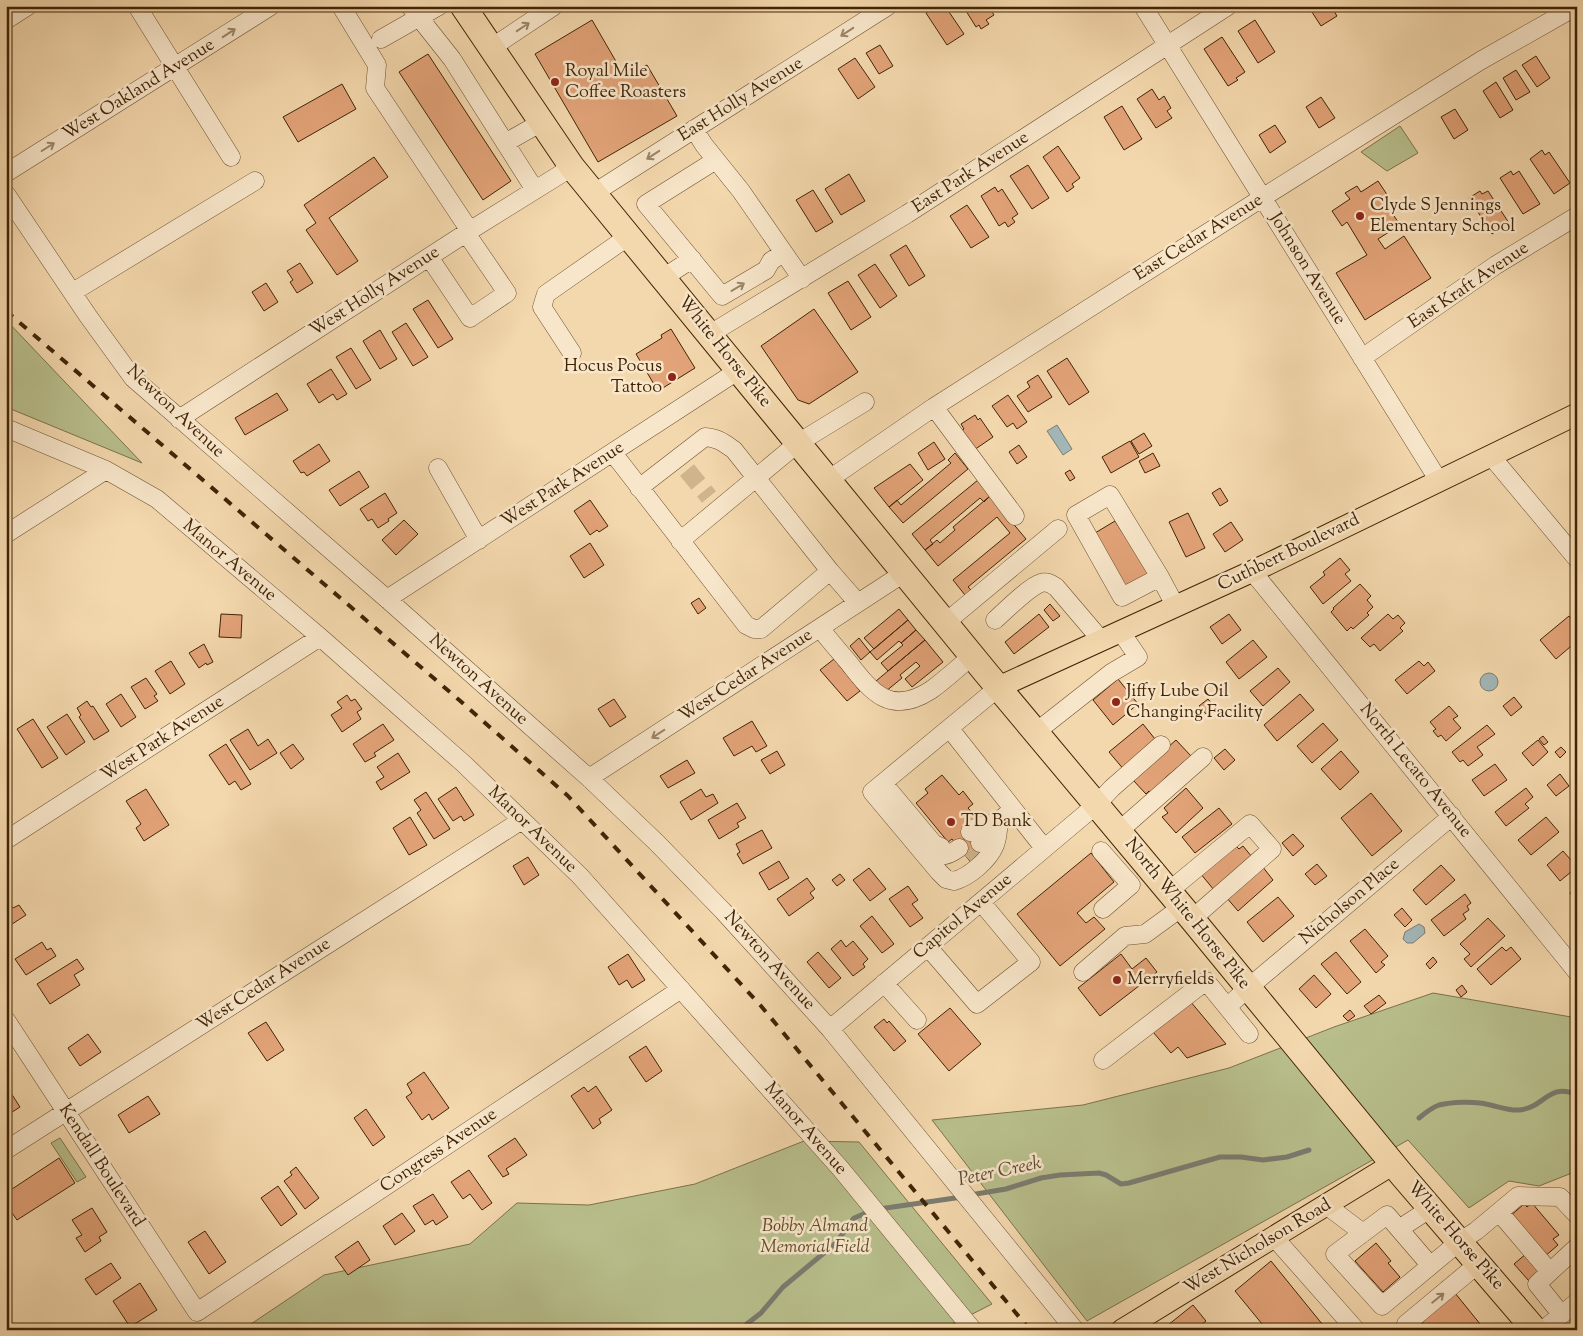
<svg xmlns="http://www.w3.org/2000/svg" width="1583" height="1336" viewBox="0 0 1583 1336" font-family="'Sorts Mill Goudy',serif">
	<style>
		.green { fill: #b8bf8c; stroke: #7c7249 }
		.water { fill: #a2b6b7; stroke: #7b7c70 }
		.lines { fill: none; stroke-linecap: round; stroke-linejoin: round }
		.stream { stroke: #7b7c70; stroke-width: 5 }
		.building { fill: #e3a378; stroke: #402406 }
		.minor-tunnel { stroke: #d0b48c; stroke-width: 18; stroke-dasharray: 18 9; stroke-linecap: butt }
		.minor-casing { stroke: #6d5130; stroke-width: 19 }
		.major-casing { stroke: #402406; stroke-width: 23 }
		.highway-casing { stroke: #402406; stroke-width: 27 }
		.minor { stroke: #f8e6ca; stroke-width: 18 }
		.major { stroke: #f4d8ad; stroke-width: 21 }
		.highway { stroke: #f4d8ad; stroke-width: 25 }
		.rail { stroke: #402406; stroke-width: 4; stroke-dasharray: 9 9; stroke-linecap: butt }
		.oneway { stroke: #9c8568 }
		.poi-dot { fill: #8f2418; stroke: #f8e6ca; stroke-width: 2 }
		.labels { text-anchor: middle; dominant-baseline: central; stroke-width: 5; stroke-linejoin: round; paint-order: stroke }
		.poi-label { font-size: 18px; fill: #402406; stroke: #f8e6ca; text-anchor: start }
		.street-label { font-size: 18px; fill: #402406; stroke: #f8e6ca }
		.park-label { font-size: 18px; font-style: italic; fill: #5e4b28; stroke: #f8e6ca }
		.water-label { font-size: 19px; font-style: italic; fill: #584832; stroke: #f8e6ca }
	</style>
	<rect width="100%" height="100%" fill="#f4d8ad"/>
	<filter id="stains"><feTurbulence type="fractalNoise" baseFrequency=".004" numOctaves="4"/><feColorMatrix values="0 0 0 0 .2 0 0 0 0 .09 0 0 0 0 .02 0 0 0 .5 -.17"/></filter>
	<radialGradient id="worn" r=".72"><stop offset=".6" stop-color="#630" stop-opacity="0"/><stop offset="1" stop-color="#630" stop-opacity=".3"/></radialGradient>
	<!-- green -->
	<path class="green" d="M1400,126L1418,153L1387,171L1361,152Z
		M6,320L142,463L6,407Z
		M1433,993L1577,1018V1171L1539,1186L1509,1181L1469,1208L1408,1140L1087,1321L932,1120L1083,1105L1229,1068L1334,1027Z
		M60,1138L86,1177L77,1182L51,1143Z
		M804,1141L859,1142L992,1304L941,1330H242L324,1275L470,1244L517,1203L589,1205L695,1184Z"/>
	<!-- water -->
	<path class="water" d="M1057,425L1072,449L1063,455L1047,431Z
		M1480 682a9 9 0 1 1 18 0a9 9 0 1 1-18 0Z
		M1419,924L1424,927L1425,933L1413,943H1407L1403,939L1405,932Z"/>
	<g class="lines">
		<!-- stream -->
		<path class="stream" d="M1419,1118C1425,1113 1431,1108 1439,1105C1452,1102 1473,1101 1486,1104C1497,1106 1508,1111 1520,1110C1545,1107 1549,1082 1577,1095
			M970,1195L1006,1189L1041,1178L1060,1175L1099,1173L1106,1175L1121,1184L1129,1183L1220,1157H1241L1263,1160L1287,1157L1309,1150
			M879,1209L962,1197
			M739,1330L761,1313L783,1287L836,1243L854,1218L871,1211"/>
	</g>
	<!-- building -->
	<path class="building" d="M937,6H945L964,34L947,45L926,13Z
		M963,6H988L994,15L986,20L989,24L981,29L979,25L976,27Z
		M1308,6H1331L1337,16L1321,26Z
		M592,20L625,77L647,65L677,116L598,162L535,54Z
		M1255,20L1275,52L1258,63L1238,31Z
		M1222,37L1245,72L1236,78L1238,80L1228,86L1204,49Z
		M880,45L893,66L879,74L866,53Z
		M428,54L511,181L483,200L399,72Z
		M1536,56L1550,78L1537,87L1522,65Z
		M855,58L875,87L858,99L838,69Z
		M1516,70L1530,92L1516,100L1503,78Z
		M1496,82L1513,110L1500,118L1483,91Z
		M342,84L356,109L298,142L283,117Z
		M1152,89L1159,100L1164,96L1171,108L1167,111L1172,118L1156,128L1137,99Z
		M1321,97L1335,118L1319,128L1306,107Z
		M1122,106L1142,139L1124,150L1104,117Z
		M1455,109L1468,130L1454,139L1441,117Z
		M1275,125L1286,142L1270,153L1259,135Z
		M1058,146L1080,178L1072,184L1074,187L1067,192L1043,157Z
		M1542,150L1545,155L1549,152L1570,183L1554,194L1530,159Z
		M374,157L388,177L329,218L358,261L337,275L306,230L316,223L304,205Z
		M1028,165L1049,198L1032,209L1010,176Z
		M1511,171L1513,175L1519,171L1540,204L1523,214L1500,178Z
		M849,174L865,201L841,215L825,189Z
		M1378,181L1388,196L1383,199L1400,225L1378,239L1385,249L1404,236L1431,278L1365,320L1336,273L1367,255L1347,222L1342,226L1332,211L1350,199L1345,193L1357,186L1361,192Z
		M995,187L998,192L1002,189L1018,214L1012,218L1015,222L1008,227L1005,222L999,226L981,196Z
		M813,190L833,222L816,232L796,200Z
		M1480,191L1482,194L1488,191L1509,223L1492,234L1469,198Z
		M967,205L989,237L971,248L950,216Z
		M906,245L925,276L909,286L890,255Z
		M300,263L313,283L297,293L290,282L293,280L287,271Z
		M875,264L897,296L880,308L858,275Z
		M848,281L871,317L851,330L828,293Z
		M266,283L278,302L264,311L252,292Z
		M428,300L453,339L438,348L413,309Z
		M814,309L858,372L809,404L798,400L761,346Z
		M406,323L428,357L413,366L392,332Z
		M671,329L695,368L658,391L636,354L662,338L661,335Z
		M380,330L397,359L380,369L363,341Z
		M351,348L371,380L356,389L336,357Z
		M1067,358L1089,392L1069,405L1047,371Z
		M331,369L347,394L337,400L333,394L319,403L307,384Z
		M1038,375L1052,397L1028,412L1017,396L1030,387L1027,382Z
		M277,393L288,410L245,435L235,418Z
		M1008,395L1027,422L1017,429L1013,423L1007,427L992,406Z
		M975,415L978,420L980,418L993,437L974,450L961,431L964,429L961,424Z
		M1144,433L1152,446L1139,454L1131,441Z
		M1130,441L1139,457L1111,473L1102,457Z
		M934,442L945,459L928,470L918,453Z
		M319,444L330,461L307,476L304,472L301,473L293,461Z
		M1019,445L1027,457L1017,464L1009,452Z
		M955,453L968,469L903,523L889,507L897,500L901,505L951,463L948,460Z
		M1153,453L1160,466L1145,473L1139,461Z
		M910,464L923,480L889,507L874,488Z
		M1070,470L1075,478L1070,481L1065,473Z
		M359,471L369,487L340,506L329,490Z
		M978,480L990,496L984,502L980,498L930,540L933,544L925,550L912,534Z
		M1220,488L1228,501L1220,506L1212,493Z
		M385,493L397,513L388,519L389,521L378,528L372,519L368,521L360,509Z
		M990,496L1026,539L968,587L971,590L965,595L953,580L1010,533L997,517L938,566L925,550L937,540L940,543L955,530L953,527Z
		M590,500L608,526L599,532L597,530L590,535L574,511Z
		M1188,513L1205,548L1186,557L1169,522Z
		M404,520L418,534L396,555L382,540Z
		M1115,521L1144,565L1150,572L1123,590L1090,536Z
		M1231,522L1243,540L1225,552L1213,534Z
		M590,543L604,565L584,578L570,556Z
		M1340,558L1350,570L1345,574L1351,581L1323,604L1310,587L1325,575L1323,572Z
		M1360,584L1371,596L1367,600L1373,607L1367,613L1369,615L1353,629L1351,627L1347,631L1331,612L1334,609L1333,608Z
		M699,598L706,608L698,614L691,603Z
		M1050,604L1060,616L1053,621L1044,610Z
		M899,609L908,620L874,649L864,638Z
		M221,614L242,615L241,638L219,637Z
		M1039,614L1049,627L1014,654L1005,642Z
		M1229,614L1241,630L1222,644L1210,627Z
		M1388,614L1393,619L1398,615L1405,623L1400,628L1403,631L1380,651L1374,644L1370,647L1361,638Z
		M1569,616L1577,625V641L1556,659L1540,640Z
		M908,620L916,630L901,643L899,641L877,660L870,652Z
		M916,630L925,640L888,671L881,663L903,645L901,643Z
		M859,638L870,652L861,660L850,646Z
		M925,640L943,662L912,687L905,679L920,666L916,662L900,675L902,678L885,692L876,681Z
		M1253,640L1267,657L1239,679L1226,662Z
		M204,644L213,662L207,665L206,663L199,668L189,653Z
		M1577,657V668L1571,662Z
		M834,659L860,691L847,701L820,670Z
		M171,661L185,684L170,694L155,671Z
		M1419,661L1424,666L1428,662L1435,671L1407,694L1395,680Z
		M1278,668L1290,682L1263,706L1250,691Z
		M146,678L157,694L154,696L158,701L145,709L131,687Z
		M1118,679L1138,704L1113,725L1093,700Z
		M121,694L136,717L121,727L106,704Z
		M1300,694L1314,710L1277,741L1264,725Z
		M347,695L351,701L355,699L362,709L357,712L361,719L342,732L331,715L342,708L337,702Z
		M1514,697L1522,707L1511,716L1503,706Z
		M614,699L626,717L610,727L598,709Z
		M1208,699L1215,707L1206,714L1199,706Z
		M87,701L91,707L93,706L109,731L94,740L79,717L81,715L77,708Z
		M1449,706L1458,716L1453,719L1461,728L1446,741L1441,735L1438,737L1433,731L1436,729L1430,722Z
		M67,714L85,742L66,755L47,727Z
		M33,719L58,758L42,768L17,729Z
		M752,721L767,746L756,752L752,746L734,756L723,738Z
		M1323,723L1338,740L1312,763L1297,746Z
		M383,724L394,740L374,753L376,756L365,762L353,744Z
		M1143,724L1155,739L1125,771L1109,752Z
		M1487,725L1495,734L1477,747L1483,755L1468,766L1463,760L1460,762L1452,752Z
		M248,729L258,746L268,739L277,753L250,770L230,740Z
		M1543,736L1548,742L1544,745L1539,739Z
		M1176,740L1191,756L1165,778L1152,794L1149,791L1146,794L1132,779Z
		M1538,740L1548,752L1533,766L1522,753Z
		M226,744L251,784L241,790L235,781L229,785L209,755Z
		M293,744L304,759L291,769L280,753Z
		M1561,747L1566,752L1560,758L1555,752Z
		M1225,749L1235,760L1224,770L1214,758Z
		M777,751L785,765L770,774L761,760Z
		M1341,751L1359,772L1340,790L1321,769Z
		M398,753L410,772L381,790L376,782L384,777L377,767Z
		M687,760L695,773L668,788L660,776Z
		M1495,764L1507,780L1484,796L1472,780Z
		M1560,774L1569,786L1556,796L1547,785Z
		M942,775L959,795L963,791L973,804L968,808L977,818L966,826L988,852L973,865L952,839L948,842L916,803L928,793L925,789Z
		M456,787L474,815L464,821L461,816L453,821L438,799Z
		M1186,788L1203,808L1176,833L1162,817L1168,813L1164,808Z
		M1526,788L1533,797L1525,804L1529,808L1506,826L1495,812Z
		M146,789L169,825L144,841L136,828L141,824L126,801Z
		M701,789L706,797L713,794L718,803L691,820L680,802Z
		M426,792L450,829L434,839L417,813L421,810L414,800Z
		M1371,793L1402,831L1372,856L1341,818Z
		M737,803L746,818L737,823L739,827L719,839L708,820Z
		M1219,808L1232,824L1195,853L1182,837Z
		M410,817L427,845L409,855L393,828Z
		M1546,817L1559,832L1531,855L1518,840Z
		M762,830L772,848L743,864L737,854L740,852L736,844Z
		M1293,834L1304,846L1293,856L1282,843Z
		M1234,844L1239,849L1243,846L1252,857L1214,890L1200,873Z
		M1563,851L1577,867L1560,881L1547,865Z
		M1091,853L1114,882L1077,913L1086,923L1094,917L1105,929L1060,966L1017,914Z
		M528,857L539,875L524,885L513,866Z
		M779,861L789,878L769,890L759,873Z
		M1317,864L1327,876L1315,885L1305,874Z
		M1441,865L1455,880L1426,905L1413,890Z
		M1262,866L1273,880L1238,911L1226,897Z
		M869,868L886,889L870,901L853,880Z
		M840,874L845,880L837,886L832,880Z
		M807,878L815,889L810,893L814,898L789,916L777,899Z
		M908,886L918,900L912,904L923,918L910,927L889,899Z
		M6,887L11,894L6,897Z
		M1577,887V912L1571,905L1576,901L1570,893Z
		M1465,894L1471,903L1467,906L1469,910L1463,914L1466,919L1444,936L1431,920Z
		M1278,897L1294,916L1263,942L1247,922Z
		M10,904L13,908L19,905L26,915L6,928V906Z
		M1402,908L1412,920L1405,927L1394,915Z
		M872,916L894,944L882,953L860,926Z
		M1488,918L1505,936L1471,967L1464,959L1470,954L1460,944Z
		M1365,929L1388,956L1381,962L1385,965L1376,973L1350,941Z
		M841,940L846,947L853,941L868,959L863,964L865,967L853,976L831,949Z
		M42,942L47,950L51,948L56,956L26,975L15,959Z
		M1502,947L1506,951L1511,947L1521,959L1491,985L1477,969Z
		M818,952L841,978L829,988L807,962Z
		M1336,952L1361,982L1347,994L1321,964Z
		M628,954L645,980L632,988L627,980L619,985L608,967Z
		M1121,954L1132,969L1146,958L1157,972L1100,1016L1078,988Z
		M1433,957L1437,962L1430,969L1426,964Z
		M77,959L84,969L74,975L80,985L50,1004L37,984Z
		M1314,975L1331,994L1316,1008L1299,989Z
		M1462,985L1467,992L1461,997L1456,990Z
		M1379,995L1386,1003L1371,1014L1364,1006Z
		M1190,1001L1226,1044L1187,1058L1178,1047L1171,1053L1153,1032Z
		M950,1008L981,1044L949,1071L918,1034Z
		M1350,1010L1355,1016L1348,1021L1343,1016Z
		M884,1019L887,1023L889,1021L906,1041L894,1051L874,1027Z
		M266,1022L284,1050L267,1061L248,1033Z
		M88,1034L101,1052L80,1066L68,1048Z
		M646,1046L662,1071L646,1082L629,1057Z
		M424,1072L449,1108L432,1120L429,1114L422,1120L406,1097L412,1093L407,1084Z
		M596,1086L612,1110L599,1119L601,1123L593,1129L571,1096L584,1087L588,1092Z
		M9,1090L20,1107L6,1116V1092Z
		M148,1096L160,1114L129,1133L118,1115Z
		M366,1109L385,1137L373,1146L354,1118Z
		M515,1138L527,1155L506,1169L509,1174L503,1177L488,1156Z
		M59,1158L75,1183L17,1220L6,1204V1193Z
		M296,1167L319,1198L305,1209L284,1181L292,1175L290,1172Z
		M469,1170L492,1203L482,1210L470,1194L463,1199L451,1182Z
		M278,1186L297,1214L281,1226L261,1198Z
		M433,1194L448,1217L436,1225L433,1220L425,1225L413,1206Z
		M1532,1203L1559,1235L1553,1239L1558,1245L1544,1257L1509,1217L1524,1204L1527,1207Z
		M92,1208L107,1232L99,1237L101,1241L85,1252L76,1238L82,1235L72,1220Z
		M402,1213L415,1231L395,1245L383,1226Z
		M205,1231L226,1262L209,1274L188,1242Z
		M358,1241L370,1260L348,1275L335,1257Z
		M1376,1243L1391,1261L1388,1263L1400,1277L1383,1292L1355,1261Z
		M1527,1253L1541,1270L1529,1281L1514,1264Z
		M1271,1261L1327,1330H1267L1235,1291Z
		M111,1263L121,1278L96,1295L85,1279Z
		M140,1283L157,1310L130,1327L113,1301Z
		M1455,1293L1485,1330H1428L1421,1321Z
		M1193,1305L1206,1321L1195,1330H1171L1168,1325Z"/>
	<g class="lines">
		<!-- minor-tunnel -->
		<path class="minor-tunnel" d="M687,470L709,497
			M970,861L984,848"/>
		<defs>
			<path id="minor" d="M137,6L231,157
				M341,6L377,65L375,88L470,231
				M410,6L452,59L535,190
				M1143,6L1439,481
				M6,20L28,6
				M381,39L439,6
				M491,48L554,6
				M694,129L704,145L741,191L802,279
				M505,143L542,122
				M716,160L646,204L722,296L766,270L771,261L783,253
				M6,173L271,6
				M594,193L888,6
				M6,194L88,316L133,378L387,599L589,778L657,843L723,911L830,1029L1075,1330
				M429,257L470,318L507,293L466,233
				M663,278L692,259
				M73,292L255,181
				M710,334L907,214L1228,6
				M572,353L542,307L546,294L629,236
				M1362,358L1496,265L1577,216
				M934,407L1015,516
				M179,419L466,233L572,167
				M6,428L106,470L157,499L320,637L464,764L580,876L840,1168L973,1330
				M613,453L746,625L754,629H761L830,571L858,603
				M1491,456L1577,559
				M438,468L479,540
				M828,480L934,407L1262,198L1480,61L1577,6
				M639,488L705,437C718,438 724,443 734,450L830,571
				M6,534L106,470
				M680,541L798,443L865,402
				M1252,571L1577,972
				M1160,577L1122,597L1076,515L1110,495L1160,577L1176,607
				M387,599L739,370
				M995,620C1005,611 1030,586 1041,583C1047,581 1051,584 1056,587L1102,641
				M945,623L1058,529
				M820,628C829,640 839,651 849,663C872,693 891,716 931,690C945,680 959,667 972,656
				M999,687L872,792L939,872L946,879L954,881C969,877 989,860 995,845C998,838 998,828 999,821L1013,809
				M950,729L1044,848
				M1036,732L1111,673L1138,657L1121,632
				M589,778L904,573
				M883,783L934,844L941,847
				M1119,831L1203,757
				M970,832L975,828L999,821
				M6,840L320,637
				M980,843L999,821
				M924,844C937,858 944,859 959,848
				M1101,851L1131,885L1103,909
				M1169,891L1250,824L1272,849L1192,919
				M928,947L977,1004L1031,962L981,902
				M1083,972L1125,936L1145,934L1182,907
				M884,983L917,1020
				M1227,1007L1248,988L1452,816
				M6,1020L197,1312L681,989
				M830,1029L1096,805L1112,788L1161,745
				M1103,1060L1206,981L1249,1034
				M6,1150L522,820
				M1326,1205L1363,1233
				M1499,1212L1550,1272
				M1399,1229L1431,1208
				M1273,1236L1356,1330
				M1430,1265L1387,1215L1335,1254L1382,1306L1459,1242L1476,1231L1518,1196L1560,1197L1577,1215
				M1561,1314L1537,1284L1577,1247
				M1411,1330L1406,1324L1478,1264
				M1543,1330L1577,1302"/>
			<path id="major" d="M999,687L1266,565L1577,414
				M1122,1330L1393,1164"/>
			<path id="highway" d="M463,6L572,167L987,674L1192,919L1402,1175L1535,1330"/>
		</defs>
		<!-- minor casing -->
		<use href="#minor" class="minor-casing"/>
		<!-- major casing -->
		<use href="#major" class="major-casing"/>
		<!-- highway casing -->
		<use href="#highway" class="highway-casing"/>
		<!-- minor -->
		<use href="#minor" class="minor"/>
		<!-- major -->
		<use href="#major" class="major"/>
		<!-- highway -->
		<use href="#highway" class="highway"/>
		<!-- rail -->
		<path class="rail" d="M6,311L458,699L568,796L761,1006L1030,1330"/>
	</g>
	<!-- one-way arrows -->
	<defs><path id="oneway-shaft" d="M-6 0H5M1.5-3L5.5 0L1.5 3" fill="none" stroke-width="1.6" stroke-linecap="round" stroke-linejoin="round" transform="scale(1.25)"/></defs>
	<g class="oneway">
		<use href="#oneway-shaft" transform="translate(523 27) rotate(-34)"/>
		<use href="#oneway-shaft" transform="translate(847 32) rotate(147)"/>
		<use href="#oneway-shaft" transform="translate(229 33) rotate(-33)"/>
		<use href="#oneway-shaft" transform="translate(48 147) rotate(-32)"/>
		<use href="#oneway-shaft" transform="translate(653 155) rotate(147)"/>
		<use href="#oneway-shaft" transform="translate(738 287) rotate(-31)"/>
		<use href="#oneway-shaft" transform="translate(658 734) rotate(147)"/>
		<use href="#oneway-shaft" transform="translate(1438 1298) rotate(-39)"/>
	</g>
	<!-- markers -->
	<g class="poi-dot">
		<circle cx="555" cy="82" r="5"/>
		<circle cx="1360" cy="216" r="5"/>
		<circle cx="672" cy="377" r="5"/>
		<circle cx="1116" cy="702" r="5"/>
		<circle cx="951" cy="822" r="5"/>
		<circle cx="1117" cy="980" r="5"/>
	</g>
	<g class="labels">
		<!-- poi labels -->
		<g class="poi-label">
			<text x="565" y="72">Royal Mile<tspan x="565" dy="21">Coffee Roasters</tspan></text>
			<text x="1370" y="206">Clyde S Jennings<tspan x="1370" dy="21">Elementary School</tspan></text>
			<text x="662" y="367" text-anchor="end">Hocus Pocus<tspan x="662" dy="21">Tattoo</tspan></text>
			<text x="1126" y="692">Jiffy Lube Oil<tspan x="1126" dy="21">Changing Facility</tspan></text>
			<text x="961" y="822">TD Bank</text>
			<text x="1127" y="980">Merryfields</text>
		</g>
		<!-- street labels -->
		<g class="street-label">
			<text transform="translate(139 90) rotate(-32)">West Oakland Avenue</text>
			<text transform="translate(741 100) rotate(-32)">East Holly Avenue</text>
			<text transform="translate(971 173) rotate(-33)">East Park Avenue</text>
			<text transform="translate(1199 238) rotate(-32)">East Cedar Avenue</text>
			<text transform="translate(1307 269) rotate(58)">Johnson Avenue</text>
			<text transform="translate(1469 286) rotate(-34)">East Kraft Avenue</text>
			<text transform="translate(375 292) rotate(-33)">West Holly Avenue</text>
			<text transform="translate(724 352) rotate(51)">White Horse Pike</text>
			<text transform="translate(175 412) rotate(43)">Newton Avenue</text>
			<text transform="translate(563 485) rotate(-33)">West Park Avenue</text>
			<text transform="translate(1289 553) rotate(-26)">Cuthbert Boulevard</text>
			<text transform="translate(229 561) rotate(40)">Manor Avenue</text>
			<text transform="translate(746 676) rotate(-33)">West Cedar Avenue</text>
			<text transform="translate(478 680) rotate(42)">Newton Avenue</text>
			<text transform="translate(163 739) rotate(-33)">West Park Avenue</text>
			<text transform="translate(1415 771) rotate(51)">North Lecato Avenue</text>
			<text transform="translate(532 830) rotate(44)">Manor Avenue</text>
			<text transform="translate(1350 902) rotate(-40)">Nicholson Place</text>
			<text transform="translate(1187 914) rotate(51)">North White Horse Pike</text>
			<text transform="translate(963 917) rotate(-40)">Capitol Avenue</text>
			<text transform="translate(769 961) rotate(48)">Newton Avenue</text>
			<text transform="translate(264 985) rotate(-33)">West Cedar Avenue</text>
			<text transform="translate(805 1129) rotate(49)">Manor Avenue</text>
			<text transform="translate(439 1151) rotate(-34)">Congress Avenue</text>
			<text transform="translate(101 1166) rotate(57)">Kendall Boulevard</text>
			<text transform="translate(1455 1236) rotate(49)">White Horse Pike</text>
			<text transform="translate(1258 1247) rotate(-31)">West Nicholson Road</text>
		</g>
		<!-- park labels -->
		<g class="park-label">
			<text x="815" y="1227">Bobby Almand<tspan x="815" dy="21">Memorial Field</tspan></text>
		</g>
		<!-- water labels -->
		<g class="water-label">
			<text transform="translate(1000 1172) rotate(-12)">Peter Creek</text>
		</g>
	</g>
	<!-- margin -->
	<rect width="1583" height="1336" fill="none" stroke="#f4d8ad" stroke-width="25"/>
	<rect x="8" y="8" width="1568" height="1321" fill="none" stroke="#402406" stroke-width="2.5"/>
	<rect x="12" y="12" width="1558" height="1311" fill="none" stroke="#402406"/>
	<rect width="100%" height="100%" filter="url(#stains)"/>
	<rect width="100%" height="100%" fill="url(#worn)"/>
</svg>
